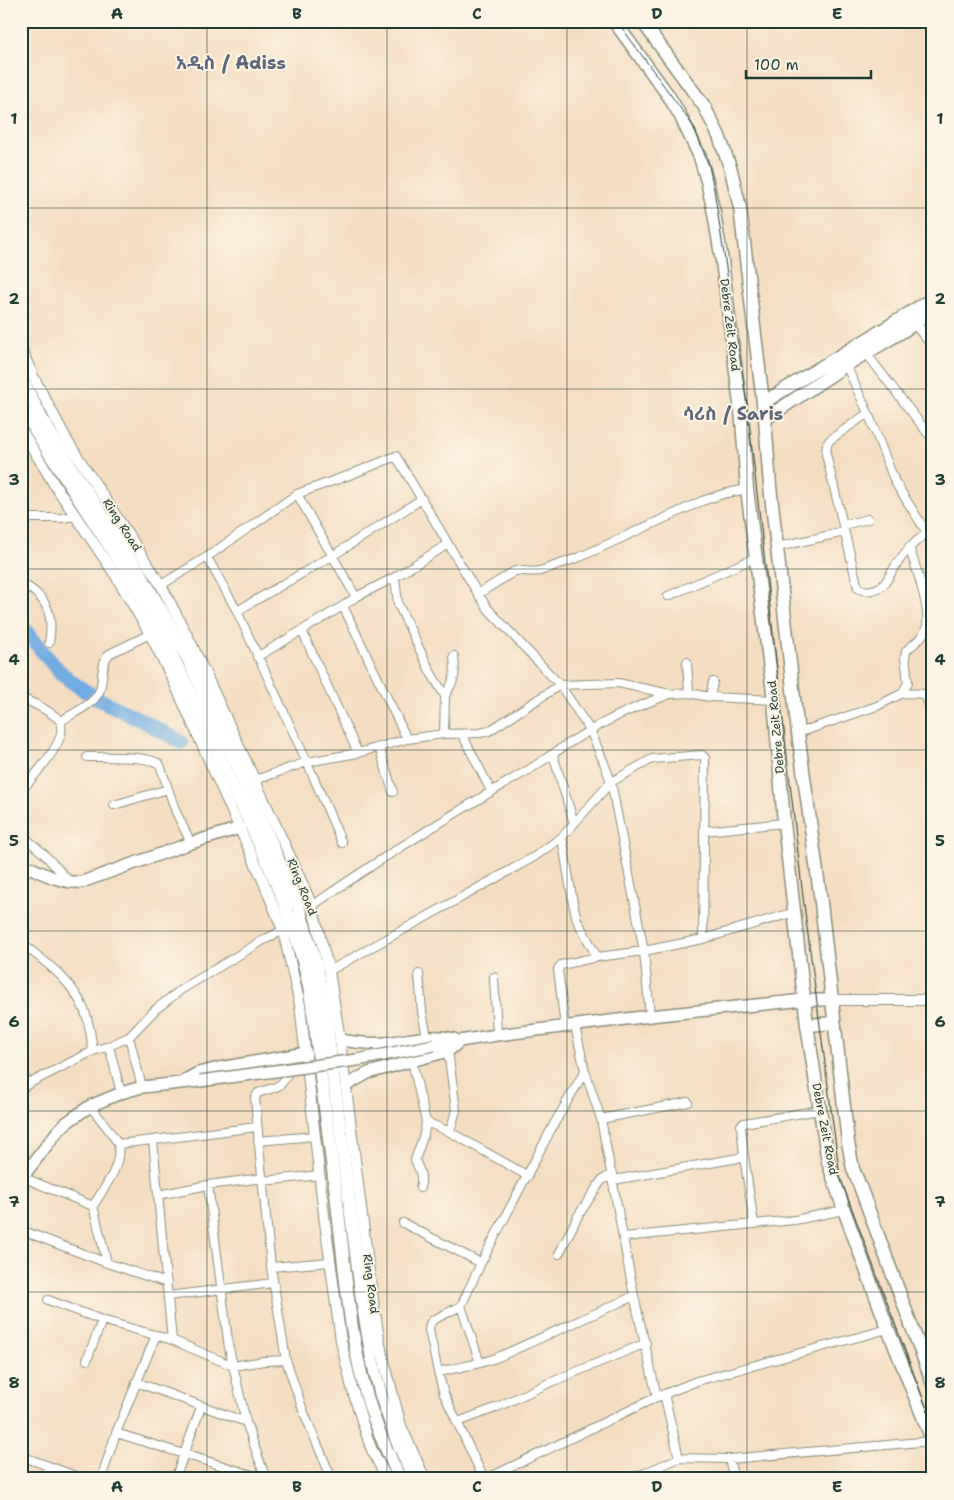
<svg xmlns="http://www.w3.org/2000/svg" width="954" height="1500" viewBox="0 0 954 1500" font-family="'Shantell Sans','Noto Sans Ethiopic',sans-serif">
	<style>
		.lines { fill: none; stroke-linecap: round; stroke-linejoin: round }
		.river { stroke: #70ace1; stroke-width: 15 }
		.minor-casing { stroke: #8a8d7a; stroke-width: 10 }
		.tertiary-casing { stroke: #8a8d7a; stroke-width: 12 }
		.secondary-casing { stroke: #8a8d7a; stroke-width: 14 }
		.primary-casing { stroke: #8a8d7a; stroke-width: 15 }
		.trunk-casing { stroke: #8a8d7a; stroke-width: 15 }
		.minor { stroke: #fff; stroke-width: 8 }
		.tertiary { stroke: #fff; stroke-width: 10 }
		.secondary { stroke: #fff; stroke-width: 11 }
		.primary { stroke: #fff; stroke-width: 12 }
		.trunk { stroke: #fff; stroke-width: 12 }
		.tram { stroke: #1f3d34; stroke-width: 1 }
		.secondary-bridge-casing { stroke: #8a8d7a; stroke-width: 14; stroke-linecap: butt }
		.secondary-bridge { stroke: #fff; stroke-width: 11 }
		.grid { fill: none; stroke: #1f3d34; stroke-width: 1; stroke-opacity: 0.55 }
		.labels { text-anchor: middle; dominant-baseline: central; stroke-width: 4; stroke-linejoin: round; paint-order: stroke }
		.street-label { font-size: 12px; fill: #1f3d34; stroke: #fcf5e5 }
		.district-label { font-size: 18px; font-weight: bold; fill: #5d667a; stroke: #fcf5e5 }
		.neatline { fill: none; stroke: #1f3d34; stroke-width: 2 }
		.grid-label { font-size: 16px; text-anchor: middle; font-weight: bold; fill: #1f3d34 }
	</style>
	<rect width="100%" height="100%" fill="#fcf5e5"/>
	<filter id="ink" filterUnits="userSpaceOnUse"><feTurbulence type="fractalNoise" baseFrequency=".02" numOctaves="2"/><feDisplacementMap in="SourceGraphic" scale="10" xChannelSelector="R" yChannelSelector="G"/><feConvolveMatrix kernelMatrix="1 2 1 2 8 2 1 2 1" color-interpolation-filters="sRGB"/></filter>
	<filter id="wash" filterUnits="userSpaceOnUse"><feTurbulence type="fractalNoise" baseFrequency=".0096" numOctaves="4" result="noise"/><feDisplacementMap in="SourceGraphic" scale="20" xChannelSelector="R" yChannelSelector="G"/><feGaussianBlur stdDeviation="1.12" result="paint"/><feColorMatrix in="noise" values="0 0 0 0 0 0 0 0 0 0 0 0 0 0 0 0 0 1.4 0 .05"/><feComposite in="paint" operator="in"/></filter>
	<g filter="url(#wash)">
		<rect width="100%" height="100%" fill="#f5ddc1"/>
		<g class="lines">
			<!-- river -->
			<path class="river" d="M21,626C38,643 49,664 67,678C89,696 115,707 141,720C154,727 168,735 181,742"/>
		</g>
	</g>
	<g filter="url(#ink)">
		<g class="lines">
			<defs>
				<path id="minor" d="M866,353L933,440
					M846,365L868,413L895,482L927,533
					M868,413L830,440L827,444L826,454L858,588C864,593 877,590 883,585C887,581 891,573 894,568C904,553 916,538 933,530
					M297,494L356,597
					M21,518H62L76,516
					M843,525L868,519
					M777,547L844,532
					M207,557L237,611L307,762L358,753L407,739L444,734L480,733L489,731L560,685L618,683L670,694L689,693L710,697L774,700
					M395,577L398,604L431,673L445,696C455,679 456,676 454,656
					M21,583C48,597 54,615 49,643
					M161,585L207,557L297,494L352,474L396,456L478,594L489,610L560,685L590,730L604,763L611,782L644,951L650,1016
					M478,594L515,571C524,570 531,573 540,571L580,557L702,501L723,494L747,489
					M668,596L757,557
					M343,606L407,739
					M237,611L332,556L422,499
					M302,631L358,753
					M257,657L343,606L356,597L395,577L448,544
					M687,662L689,693
					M903,693L925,694L933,691
					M925,694L933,716
					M710,697L713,682
					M21,698C36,704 49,710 61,721C61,725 62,729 61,733C58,750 33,777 21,791
					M61,721C73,713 93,705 99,692C104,681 100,664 109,654L150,634
					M798,733L877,706L903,693L908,682L905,657L906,651C913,644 921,640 925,631C934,616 915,565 909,547
					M444,734L445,696
					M462,734L491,791
					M379,747L393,792
					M553,755L574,823
					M87,757C103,757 151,755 160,765L176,812L191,843
					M255,780L307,762L342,843
					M114,805L168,789
					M704,831L784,823
					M21,834L44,854L70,882
					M562,837L573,903L577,920L597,957L644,951L703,939L795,912
					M21,879L30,867
					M312,906C382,857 456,812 530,769C551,756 570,741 591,730C616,715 643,704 670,694
					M21,943C46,962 74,982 85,1012C90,1024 91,1038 93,1051
					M329,971L534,857L562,837L611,782L652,759L702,755L705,758L703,939
					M419,974L422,1012L427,1036
					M494,977L497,1035
					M565,1027L558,969L561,965L597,957
					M129,1037L142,1087
					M109,1046L121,1093
					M448,1051L456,1110L450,1132
					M412,1061L426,1122L450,1132L528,1176
					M289,1070C281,1090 276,1086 258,1093L255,1098L260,1156L271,1267L286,1360L304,1413L332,1479
					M585,1071L601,1119L634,1296L657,1397
					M21,1076L30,1083L93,1051L109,1046L129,1037L156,1009L182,989L262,941L283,930
					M21,1089L30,1083
					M90,1106C96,1114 116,1137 118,1145C122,1167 103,1189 93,1206L107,1263
					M601,1119L688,1102
					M258,1141L315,1136
					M118,1144L153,1140
					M22,1177L93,1206
					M263,1178L208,1185L158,1195L172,1340L233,1366L264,1361L286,1360
					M614,1180L744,1157
					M263,1181L320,1175
					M208,1185L229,1348L246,1422L266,1479
					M420,1188C423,1177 420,1171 415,1160L424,1134L426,1122
					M158,1195L153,1140L257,1127
					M403,1223L481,1263
					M754,1224L795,1220L844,1210
					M21,1230L107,1263L167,1283
					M624,1237L754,1224L744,1157L741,1125L744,1123L820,1110
					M559,1254L578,1216L597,1187L602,1180L613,1174
					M271,1267L330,1262
					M168,1296L273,1283
					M48,1300L102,1320L172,1340
					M461,1306L480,1363
					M87,1360L102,1320
					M438,1372L480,1363L496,1358L634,1296
					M136,1382L246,1422
					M664,1394L679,1458
					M458,1422L495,1408L549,1383L646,1343
					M116,1433L265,1479
					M21,1456L84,1479
					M729,1459L734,1479
					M44,1479L49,1466
					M101,1479L116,1433L156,1335
					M175,1479L201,1407
					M484,1479L444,1394L438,1372L429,1330L430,1324L433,1320L461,1306L481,1263L554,1124L585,1071L575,1026
					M486,1479L657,1397L697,1381L888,1329
					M631,1479L679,1458L729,1459L932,1441"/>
				<path id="tertiary" d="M911,319L933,345
					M21,349L33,376L68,442L161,585L192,645L295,867L312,906L329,971L340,1040L371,1287L380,1345L401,1426L425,1479
					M21,429L54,484L116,576L150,634L174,682L262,878L283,930L300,1005L324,1215L341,1341L352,1388L363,1424L371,1448L387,1479
					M831,1000H933"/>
				<path id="secondary" d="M21,863C39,872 62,884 82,882L191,843L240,828
					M340,1040C355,1042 369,1045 384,1043C408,1041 430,1033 454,1039
					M434,1045L497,1035L650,1016L804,1000H831
					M185,1080L198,1073L219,1068L306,1053
					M347,1085L368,1073L448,1051L460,1041
					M21,1179L57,1132L66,1123L90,1106L121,1093L142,1087L200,1081"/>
				<path id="primary" d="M614,21L668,95L680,115L700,157L707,181L714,213L722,261L742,420L747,489L774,700L784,823L807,1025L828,1162L844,1210L888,1329L933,1442
					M642,21L704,106L719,136L731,170L740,208L765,419L770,486L798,733L820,894L848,1142L853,1169L858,1181L933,1384
					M763,403C819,367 877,335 933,298
					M765,419L846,365L903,331L933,311
					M807,1025L834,1023"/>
				<path id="trunk" d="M21,377L42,419L72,469L138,570L163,613L190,663L264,826L299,908L317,968L324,1004L362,1300L372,1359L381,1396L397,1441L414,1479
					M21,405C54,466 96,522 132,582C169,643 198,709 227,774C255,835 284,892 302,957C313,996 316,1037 321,1077C327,1125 334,1173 339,1221C346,1278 350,1337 366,1393C374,1423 387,1451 400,1479"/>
			</defs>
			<!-- minor casing -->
			<use href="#minor" class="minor-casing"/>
			<!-- tertiary casing -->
			<use href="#tertiary" class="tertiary-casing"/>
			<!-- secondary casing -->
			<use href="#secondary" class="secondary-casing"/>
			<!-- primary casing -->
			<use href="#primary" class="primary-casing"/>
			<!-- trunk casing -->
			<use href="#trunk" class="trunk-casing"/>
			<!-- minor -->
			<use href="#minor" class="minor"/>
			<!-- tertiary -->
			<use href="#tertiary" class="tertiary"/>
			<!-- secondary -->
			<use href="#secondary" class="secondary"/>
			<!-- primary -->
			<use href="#primary" class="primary"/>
			<!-- trunk -->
			<use href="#trunk" class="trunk"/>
			<!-- tram -->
			<path class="tram" d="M617,21L694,127L709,166L714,189L747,405L803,897L840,1177L933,1425"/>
			<defs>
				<path id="secondary-bridge" d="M200,1081L357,1060L434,1045"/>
			</defs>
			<!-- secondary-bridge casing -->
			<use href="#secondary-bridge" class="secondary-bridge-casing"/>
			<!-- secondary-bridge -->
			<use href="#secondary-bridge" class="secondary-bridge"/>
		</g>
	</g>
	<!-- grid -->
	<path class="grid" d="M207,21V1479M387,21V1479M567,21V1479M747,21V1479M21,208H933M21,389H933M21,569H933M21,750H933M21,931H933M21,1111H933M21,1292H933"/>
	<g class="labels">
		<!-- street labels -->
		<g class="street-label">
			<text transform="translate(730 325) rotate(83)">Debre Zeit Road</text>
			<text transform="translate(122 525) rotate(57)">Ring Road</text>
			<text transform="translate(776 727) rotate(-95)">Debre Zeit Road</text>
			<text transform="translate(302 887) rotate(68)">Ring Road</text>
			<text transform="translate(825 1129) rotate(79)">Debre Zeit Road</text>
			<text transform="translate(371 1284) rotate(83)">Ring Road</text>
		</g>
		<!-- district labels -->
		<g class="district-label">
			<text x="231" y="63">አዲስ / Adiss</text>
			<text x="733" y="414">ሳሪስ / Saris</text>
		</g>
	</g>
	<!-- margin -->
	<rect width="954" height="1500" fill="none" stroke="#fcf5e5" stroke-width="55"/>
	<!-- scale -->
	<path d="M746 70v8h125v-8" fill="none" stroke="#1f3d34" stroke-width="2.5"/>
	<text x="754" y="70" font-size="15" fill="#1f3d34" stroke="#fcf5e5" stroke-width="4" paint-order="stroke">100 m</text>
	<rect x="28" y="28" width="898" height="1444" class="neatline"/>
	<g class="grid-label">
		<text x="117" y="19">A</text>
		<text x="297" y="19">B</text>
		<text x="477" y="19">C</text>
		<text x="657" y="19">D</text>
		<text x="837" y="19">E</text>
		<text x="14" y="124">1</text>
		<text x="940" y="124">1</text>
		<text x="14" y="304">2</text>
		<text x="940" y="304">2</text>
		<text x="14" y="485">3</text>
		<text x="940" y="485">3</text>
		<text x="14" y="665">4</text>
		<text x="940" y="665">4</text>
		<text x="14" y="846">5</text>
		<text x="940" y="846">5</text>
		<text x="14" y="1027">6</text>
		<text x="940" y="1027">6</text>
		<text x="14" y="1207">7</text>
		<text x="940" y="1207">7</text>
		<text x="14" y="1388">8</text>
		<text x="940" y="1388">8</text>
		<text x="117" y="1492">A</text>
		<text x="297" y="1492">B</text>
		<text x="477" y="1492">C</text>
		<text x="657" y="1492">D</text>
		<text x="837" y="1492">E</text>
	</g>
</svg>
